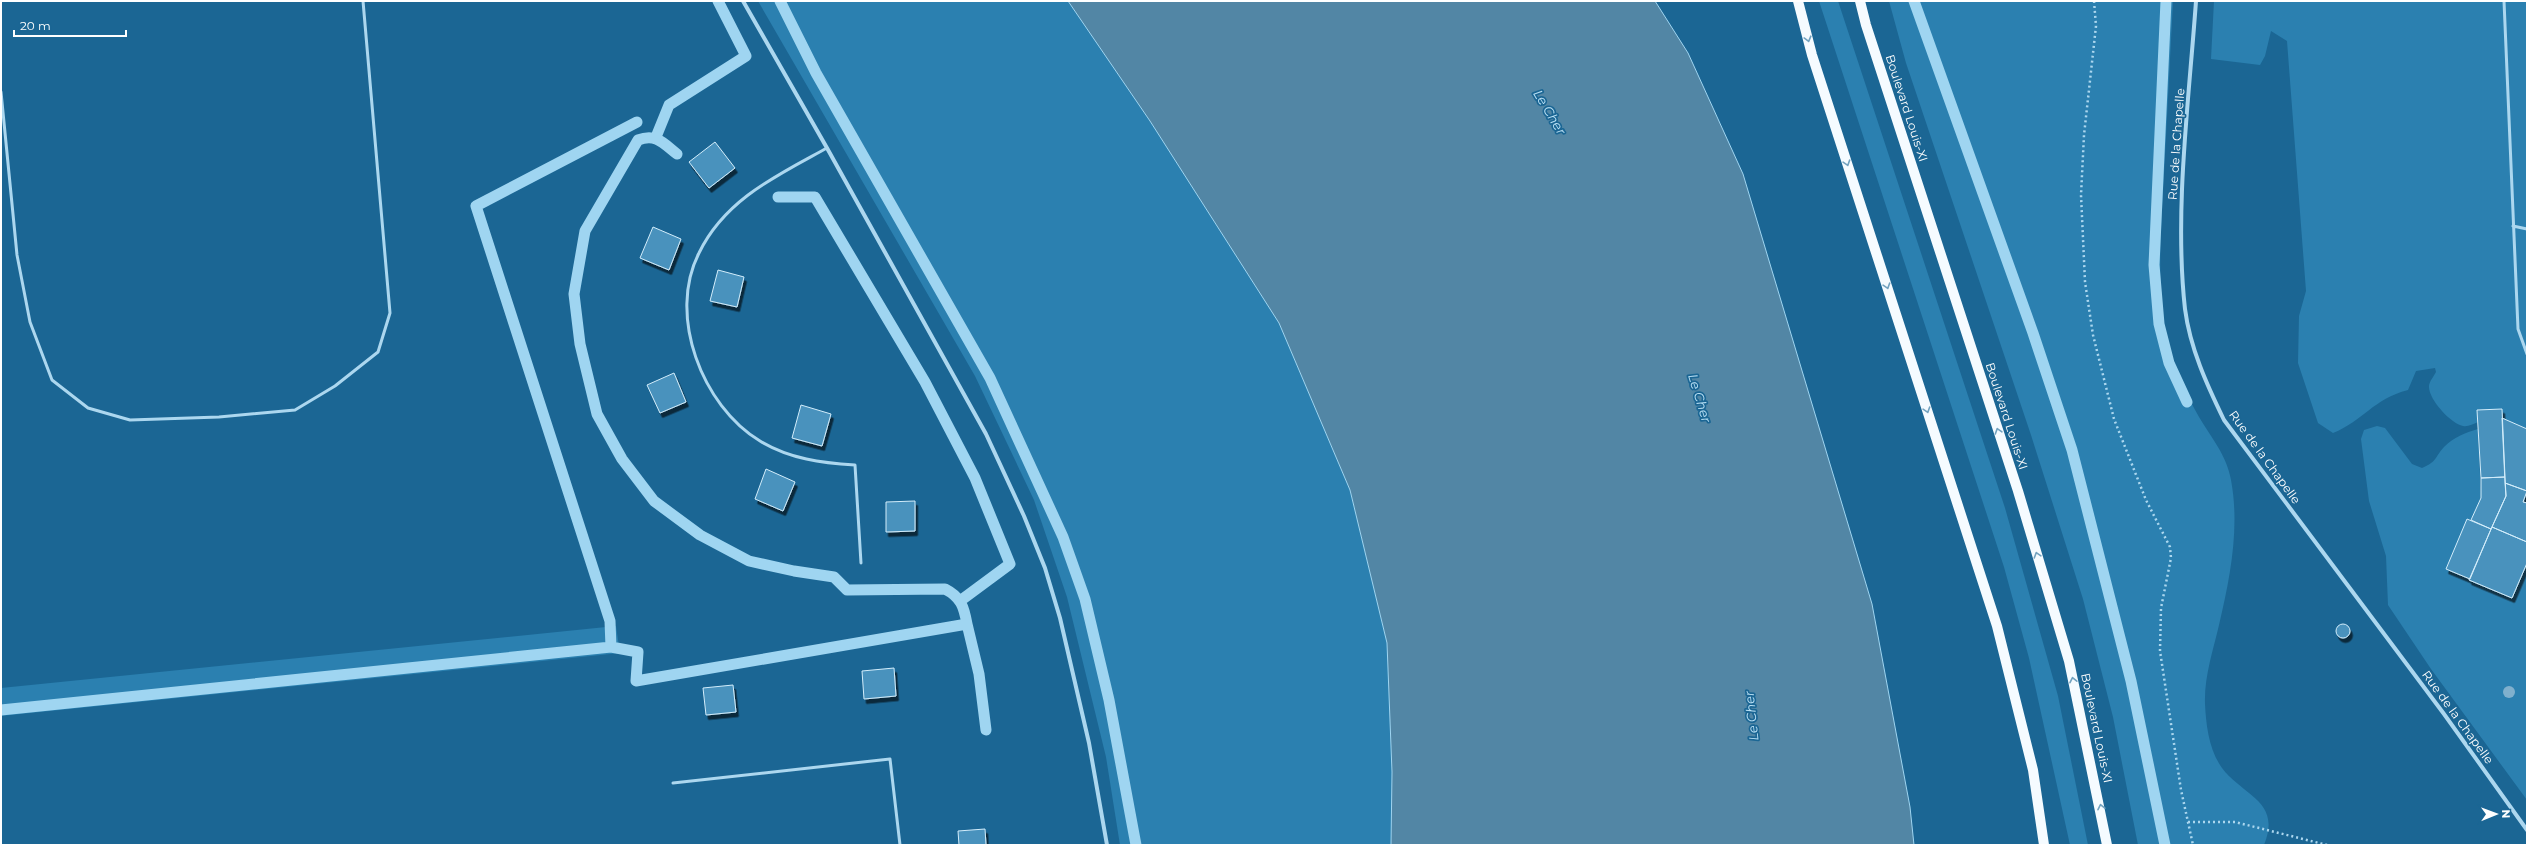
<svg xmlns="http://www.w3.org/2000/svg" width="2528" height="846" viewBox="0 0 2528 846" font-family="Montserrat,sans-serif">
	<style>
		.green { fill: #2b80b0 }
		.water { fill: #5286a5; stroke: #9fd5f1 }
		.lines { fill: none; stroke-linecap: round; stroke-linejoin: round }
		.stream { stroke: #9fd5f1; stroke-width: 11 }
		.building { fill: #4892bd; stroke: #d3edfb; filter: url(#shadow) }
		.path { stroke: #acd7ef; stroke-width: 2.5; stroke-dasharray: 2 3; stroke-linecap: butt }
		.service { stroke: #acd7ef; stroke-width: 3 }
		.minor { stroke: #acd7ef; stroke-width: 4 }
		.primary { stroke: #f5fbff; stroke-width: 10 }
		.tree { fill: #80b0cd }
		.oneway { stroke: #72a2bf }
		.labels { text-anchor: middle; dominant-baseline: central; stroke-width: 3.5; stroke-linejoin: round; paint-order: stroke }
		.street-label { font-size: 12px; fill: #fff; stroke: #1b6694 }
		.water-label { font-size: 13px; font-style: italic; fill: #bce2f6; stroke: #1b6694 }
	</style>
	<defs>
		<filter id="shadow"><feDropShadow dx="2.5" dy="4.5" stdDeviation="0" flood-color="#0009"/></filter>
	</defs>
	<rect width="100%" height="100%" fill="#1b6694"/>
	<!-- green -->
	<path class="green" d="M758,1H1068L1150,121L1279,323L1350,490L1387,643L1392,772L1391,845H1120L1106,757L1067,597L1034,500L975,376Z
		M1819,1H1838L2005,508L2058,696L2088,845H2070L2029,658L2004,567Z
		M1889,1H2173C2170,59 2167,117 2164,174C2161,233 2155,294 2170,352C2177,374 2187,396 2199,417C2211,437 2227,456 2231,480C2240,528 2230,578 2219,625C2213,651 2204,677 2205,704C2206,725 2209,750 2222,768C2243,796 2282,801 2264,845H2138L2113,717L2083,599L2031,435L1906,63Z
		M2214,1H2527V429L2502,418L2501,409L2477,410L2478,422C2473,424 2468,427 2463,426C2451,424 2428,399 2429,386C2429,382 2434,376 2436,372L2435,368L2416,371L2408,390C2373,399 2363,421 2333,433L2318,423L2298,363L2299,316L2306,291L2287,41L2271,31L2265,56L2260,65L2211,59Z
		M2377,426L2385,428L2412,464L2422,468C2438,461 2434,458 2444,447C2454,437 2465,433 2478,429L2481,498L2471,520L2467,519L2446,569L2512,598L2527,563V800L2431,669L2388,605L2386,556L2369,501L2361,439L2364,430Z
		M616,626L620,653L1,716V688Z"/>
	<!-- water -->
	<path class="water" d="M1068,1H1655L1688,53L1743,174L1872,604L1910,807L1914,845H1391L1392,772L1387,643L1350,490L1279,323L1150,121Z"/>
	<g class="lines">
		<!-- stream -->
		<path class="stream" d="M780,1L816,73L990,378L1063,537L1085,599L1109,700L1136,845
			M1914,1L2033,333L2072,450L2131,681L2165,845
			M2166,1L2154,265L2159,324L2169,363L2187,402
			M656,137L669,105L746,56L718,1
			M778,197H815L925,382L975,478L1010,564L960,601
			M967,624L979,674L986,730
			M611,647L610,621L476,206L637,122
			M1,710L611,647L638,652L636,681L967,624C964,607 961,597 945,589L847,590L834,577L794,571L749,561L700,535L654,501L622,459L597,414L580,344L574,294L585,231L638,140C656,133 663,143 677,154"/>
	</g>
	<!-- building -->
	<path class="building" d="M715,142L735,168L709,188L689,162Z
		M653,227L681,239L669,270L640,258Z
		M718,270L744,277L737,307L710,301Z
		M674,373L686,402L660,413L647,385Z
		M801,405L831,414L822,446L792,438Z
		M2502,409L2505,477L2481,478L2477,410Z
		M2502,418L2527,429V491L2505,483Z
		M766,469L795,482L783,511L755,499Z
		M2505,477L2506,496L2491,529L2471,520L2481,498V478Z
		M2505,483L2527,491L2523,502L2527,503V542L2492,527L2506,496Z
		M915,501V531L886,532V502Z
		M2467,519L2491,529L2470,579L2446,569Z
		M2492,527L2527,542V563L2512,598L2469,580Z
		M2336 631a7 7 0 1 1 14 0a7 7 0 1 1-14 0Z
		M894,668L896,696L864,699L862,671Z
		M733,685L736,712L706,715L703,688Z
		M985,829L986,845H959L958,831Z"/>
	<g class="lines">
		<!-- path -->
		<path class="path" d="M2094,1L2096,26L2084,135L2081,195L2085,282L2093,335L2114,419L2146,500L2170,547L2171,558L2161,608L2160,651L2181,790L2193,845
			M2188,822H2235L2327,845"/>
		<!-- service -->
		<path class="service" d="M2504,1L2518,329L2527,354
			M1,92L17,255L30,322L52,380L88,408L130,420L219,417L295,410L335,386L378,352L390,313L363,1
			M827,148C778,175 725,199 699,253C667,315 702,406 760,441C790,459 822,463 855,465L861,563
			M2513,226L2527,229
			M673,783L890,759L900,845"/>
		<!-- minor -->
		<path class="minor" d="M743,1L827,148L986,434L1024,516L1045,568L1060,618L1089,743L1107,845
			M2196,1C2189,100 2174,211 2185,309C2190,348 2207,385 2224,420L2444,714L2527,830"/>
		<!-- primary -->
		<path class="primary" d="M1798,1L1812,55L1997,626L2033,770L2044,845
			M1860,1L1866,25L2018,491L2069,661L2107,845"/>
	</g>
	<!-- trees -->
	<circle class="tree" cx="2509" cy="692" r="6"/>
	<!-- one-way arrows -->
	<defs><path id="oneway-chevron" d="M-2-3.5L2.5 0L-2 3.5" fill="none" stroke-width="1.6" stroke-linecap="round" stroke-linejoin="round"/></defs>
	<g class="oneway">
		<use href="#oneway-chevron" transform="translate(1808 39) rotate(75)"/>
		<use href="#oneway-chevron" transform="translate(1847 163) rotate(72)"/>
		<use href="#oneway-chevron" transform="translate(1887 286) rotate(72)"/>
		<use href="#oneway-chevron" transform="translate(1927 410) rotate(72)"/>
		<use href="#oneway-chevron" transform="translate(1998 431) rotate(-108)"/>
		<use href="#oneway-chevron" transform="translate(2037 555) rotate(-107)"/>
		<use href="#oneway-chevron" transform="translate(2073 680) rotate(-102)"/>
		<use href="#oneway-chevron" transform="translate(2101 807) rotate(-102)"/>
	</g>
	<g class="labels">
		<!-- street labels -->
		<g class="street-label">
			<text transform="translate(1907 108) rotate(72)">Boulevard Louis-XI</text>
			<text transform="translate(2176 144) rotate(-86)">Rue de la Chapelle</text>
			<text transform="translate(2007 416) rotate(72)">Boulevard Louis-XI</text>
			<text transform="translate(2265 457) rotate(54)">Rue de la Chapelle</text>
			<text transform="translate(2458 717) rotate(54)">Rue de la Chapelle</text>
			<text transform="translate(2097 728) rotate(78)">Boulevard Louis-XI</text>
		</g>
		<!-- water labels -->
		<g class="water-label">
			<text transform="translate(1550 112) rotate(59)">Le Cher</text>
			<text transform="translate(1700 398) rotate(73)">Le Cher</text>
			<text transform="translate(1751 716) rotate(-96)">Le Cher</text>
		</g>
	</g>
	<!-- border -->
	<rect width="2528" height="846" fill="none" stroke="#ffffff" stroke-width="4"/>
	<!-- north arrow -->
	<g transform="translate(2496 814) rotate(89)" stroke="#1b6694" stroke-width="3" paint-order="stroke">
	<path d="M0-3L7 15L0 10L-7 15Z" fill="#ffffff"/>
	<text y="-6" font-size="11" font-weight="bold" text-anchor="middle" fill="#ffffff">N</text>
	</g>
	<!-- scale -->
	<path d="M14 30v6h112v-6" fill="none" stroke="#ffffff" stroke-width="2"/>
	<text x="20" y="30" font-size="12" fill="#ffffff" stroke="#1b6694" stroke-width="3" paint-order="stroke">20 m</text>
</svg>
